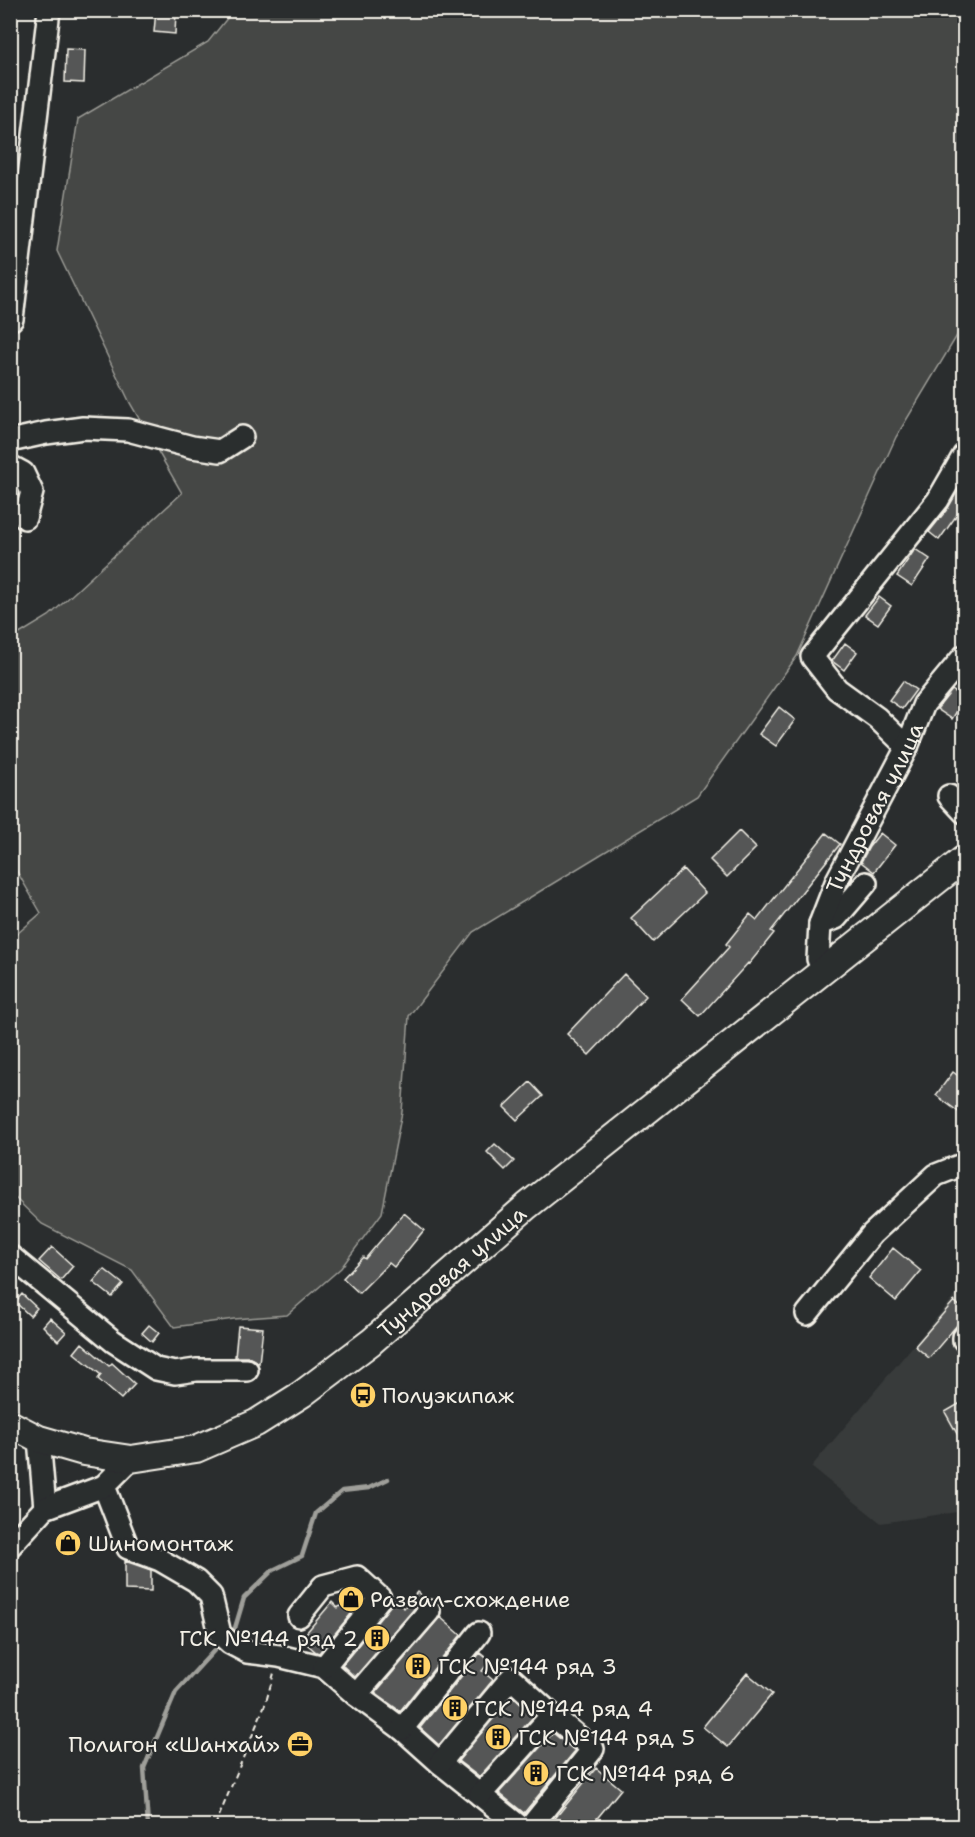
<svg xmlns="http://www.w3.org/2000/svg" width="975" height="1837" viewBox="0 0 975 1837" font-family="'Shantell Sans',sans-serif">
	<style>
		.built { fill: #373a3a }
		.green { fill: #444645; stroke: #9c9c96; stroke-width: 1.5 }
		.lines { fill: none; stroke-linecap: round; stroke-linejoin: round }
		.stream { stroke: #9f9f9a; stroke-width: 4.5 }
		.building { fill: #555756; stroke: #f4f1e8; stroke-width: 1.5 }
		.minor-casing { stroke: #f4f1e8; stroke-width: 26 }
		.major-casing { stroke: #f4f1e8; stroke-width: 30 }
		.path { stroke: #f4f1e8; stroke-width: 2; stroke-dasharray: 6 4.5; stroke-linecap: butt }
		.minor { stroke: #2a2d2e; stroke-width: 21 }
		.major { stroke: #2a2d2e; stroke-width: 26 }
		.labels { text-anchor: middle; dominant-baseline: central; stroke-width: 4.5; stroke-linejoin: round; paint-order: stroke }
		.street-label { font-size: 22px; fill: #f4f1e8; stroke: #2a2d2e }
		.poi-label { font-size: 22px; fill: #f4f1e8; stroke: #2a2d2e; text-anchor: start }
	</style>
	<rect width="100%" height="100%" fill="#2a2d2e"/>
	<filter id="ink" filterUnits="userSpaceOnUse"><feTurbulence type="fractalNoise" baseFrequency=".0167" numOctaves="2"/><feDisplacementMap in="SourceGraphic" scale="12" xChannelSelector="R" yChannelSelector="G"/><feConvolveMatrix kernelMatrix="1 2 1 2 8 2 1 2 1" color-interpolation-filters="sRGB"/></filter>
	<g filter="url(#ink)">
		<!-- built -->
		<path class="built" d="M964,1285V1511L881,1523L811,1467Z"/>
		<!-- green -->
		<path class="green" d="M233,11H964V324L896,437L797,656L697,796L473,932L409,1016L402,1112L382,1213L341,1268L287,1315L234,1319L174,1327L132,1270L42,1224L11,1194L10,940L41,913L11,861V639L49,616L182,493L130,403L57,251L78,119L208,42Z"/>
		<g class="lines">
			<!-- stream -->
			<path class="stream" d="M229,1635L235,1628L244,1598L273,1570L302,1556L316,1513L342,1491L369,1488L388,1479
				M148,1826L144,1768L176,1692L221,1643"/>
		</g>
		<!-- building -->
		<path class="building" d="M156,10L176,12L175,34L154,32Z
			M66,49L85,50L84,83L65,82Z
			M964,480V505L939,540L929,532L948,508Z
			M915,549L930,559L912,586L897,576Z
			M879,597L891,606L878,624L865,615Z
			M845,643L857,652L844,670L832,661Z
			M903,681L916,690L902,709L889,700Z
			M952,690L964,698V700L952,719L937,709Z
			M779,707L795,720L776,746L759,734Z
			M739,831L756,848L727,877L710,860Z
			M826,833L840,844L771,931L774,933L749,964L748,963L700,1016L682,999L729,947L726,944L750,914L757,920Z
			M880,833L895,845L874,872L861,862L869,847Z
			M683,869L705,893L653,942L631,918Z
			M624,974L646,996L589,1055L567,1034Z
			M953,1072L964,1080V1116L936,1095Z
			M530,1082L543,1096L517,1120L504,1107Z
			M495,1144L514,1161L505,1170L487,1152Z
			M404,1213L424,1230L394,1267L389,1263L359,1293L343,1278L363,1257L365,1259Z
			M52,1247L73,1266L61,1280L39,1261Z
			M893,1248L921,1271L896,1301L869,1278Z
			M104,1269L123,1284L112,1297L93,1282Z
			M22,1294L37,1308L30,1316L15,1302Z
			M954,1301L964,1310V1317L929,1358L915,1346Z
			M50,1318L66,1332L58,1341L43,1326Z
			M149,1325L159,1333L152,1342L142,1333Z
			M238,1326L263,1328L259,1363L248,1357H235Z
			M82,1343L109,1366L112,1363L135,1384L121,1399L98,1379L101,1375L74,1353Z
			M964,1401V1446L945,1412Z
			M125,1561L151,1570V1591L125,1590Z
			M417,1592L426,1599L419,1603L355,1677L342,1665L390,1606L393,1599L404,1608Z
			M350,1594L360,1603L319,1653L316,1652L301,1639L332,1602L338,1608Z
			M440,1617L461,1635L400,1711L375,1693Z
			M480,1653L490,1661L482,1671L493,1680L439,1745L420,1728Z
			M747,1673L772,1694L728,1747L703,1727Z
			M512,1696L534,1716L479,1777L458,1761Z
			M553,1733L575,1751L524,1813L499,1793Z
			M596,1768L621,1789L590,1827H548Z"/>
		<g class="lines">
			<defs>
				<g id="minor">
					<path d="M12,319L49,10"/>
					<path d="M10,441L46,433L83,428L128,430L192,447L220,451L242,437"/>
					<path d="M10,466L23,473L32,492L25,518"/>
					<path d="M907,747L877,718L837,689L812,657L938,500L964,455"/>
					<path d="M949,796L964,812"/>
					<path d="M820,924L836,918L866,883"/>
					<path id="s1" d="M824,971L818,959L820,924L837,880L907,747L924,704L964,656"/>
					<path d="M10,1256L113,1341L156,1369L175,1373L196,1370H247"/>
					<path d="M807,1314L872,1234L936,1175L964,1164"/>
					<path d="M964,1337V1340"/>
					<path d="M39,1439L45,1508"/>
					<path d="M104,1486L128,1548L160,1560L196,1581L211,1596L220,1634L230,1643L247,1652L279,1656L324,1667L356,1695L402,1729L440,1763L519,1826"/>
					<path d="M10,1546L45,1508L104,1486L131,1459"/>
					<path d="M299,1616L323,1586L357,1577L380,1598L324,1667"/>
					<path d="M356,1695L429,1611"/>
					<path d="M402,1729L479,1633"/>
					<path d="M440,1763L511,1678L552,1715"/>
					<path d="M480,1795L552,1715L593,1749L531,1826"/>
				</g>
				<g id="major">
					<path id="s2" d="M10,1424L39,1439L84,1452L131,1459L196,1449L256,1423L302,1394L371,1342L527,1206L964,859"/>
				</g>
			</defs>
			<!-- minor casing -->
			<use href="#minor" class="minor-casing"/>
			<!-- major casing -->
			<use href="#major" class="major-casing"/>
			<!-- path -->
			<path class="path" d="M215,1826L266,1702L274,1673"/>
			<!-- minor -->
			<use href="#minor" class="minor"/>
			<!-- major -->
			<use href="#major" class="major"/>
		</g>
	</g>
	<!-- icons -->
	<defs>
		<symbol id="bus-disc" viewBox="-11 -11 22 22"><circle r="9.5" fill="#ffd166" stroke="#2a2d2e"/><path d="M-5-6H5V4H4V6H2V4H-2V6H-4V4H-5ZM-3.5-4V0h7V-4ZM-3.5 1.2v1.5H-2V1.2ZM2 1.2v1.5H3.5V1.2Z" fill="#111"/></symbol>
		<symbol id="shop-disc" viewBox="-11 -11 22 22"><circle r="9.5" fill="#ffd166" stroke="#2a2d2e"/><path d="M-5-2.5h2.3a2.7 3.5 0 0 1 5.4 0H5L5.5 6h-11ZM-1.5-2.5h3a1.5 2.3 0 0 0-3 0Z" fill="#111"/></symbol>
		<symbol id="building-disc" viewBox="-11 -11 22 22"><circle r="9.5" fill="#ffd166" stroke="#2a2d2e"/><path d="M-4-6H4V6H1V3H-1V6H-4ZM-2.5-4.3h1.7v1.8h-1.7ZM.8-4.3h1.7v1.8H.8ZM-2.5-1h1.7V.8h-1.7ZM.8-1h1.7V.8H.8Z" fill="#111"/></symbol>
		<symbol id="office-disc" viewBox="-11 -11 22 22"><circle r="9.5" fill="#ffd166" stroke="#2a2d2e"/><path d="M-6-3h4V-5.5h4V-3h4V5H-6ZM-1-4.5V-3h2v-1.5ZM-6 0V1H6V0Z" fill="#111"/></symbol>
	</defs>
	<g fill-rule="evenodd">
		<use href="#bus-disc" x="348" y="1380" width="30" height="30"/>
		<use href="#shop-disc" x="53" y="1528" width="30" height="30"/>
		<use href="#shop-disc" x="336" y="1584" width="30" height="30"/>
		<use href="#building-disc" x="362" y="1623" width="30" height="30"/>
		<use href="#building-disc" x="403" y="1651" width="30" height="30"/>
		<use href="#building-disc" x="440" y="1693" width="30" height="30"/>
		<use href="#building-disc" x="483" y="1722" width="30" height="30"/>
		<use href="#office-disc" x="285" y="1729" width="30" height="30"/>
		<use href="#building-disc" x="521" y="1758" width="30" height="30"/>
	</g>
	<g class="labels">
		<!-- street labels -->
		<g class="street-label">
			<text stroke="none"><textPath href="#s1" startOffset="177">Тундровая улица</textPath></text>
			<text stroke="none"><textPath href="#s2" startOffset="506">Тундровая улица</textPath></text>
		</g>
		<!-- poi labels -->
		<g class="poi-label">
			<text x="382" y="1395">Полуэкипаж</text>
			<text x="88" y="1543">Шиномонтаж</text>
			<text x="370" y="1599">Развал-схождение</text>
			<text x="358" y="1638" text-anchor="end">ГСК №144 ряд 2</text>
			<text x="438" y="1666">ГСК №144 ряд 3</text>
			<text x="474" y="1708">ГСК №144 ряд 4</text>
			<text x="518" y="1737">ГСК №144 ряд 5</text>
			<text x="280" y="1744" text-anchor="end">Полигон «Шанхай»</text>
			<text x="556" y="1773">ГСК №144 ряд 6</text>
		</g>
	</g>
	<!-- margin -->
	<rect width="975" height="1837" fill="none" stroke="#2a2d2e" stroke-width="36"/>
	<rect x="18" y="18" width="939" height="1801" fill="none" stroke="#f4f1e8" stroke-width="2" filter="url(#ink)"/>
</svg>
